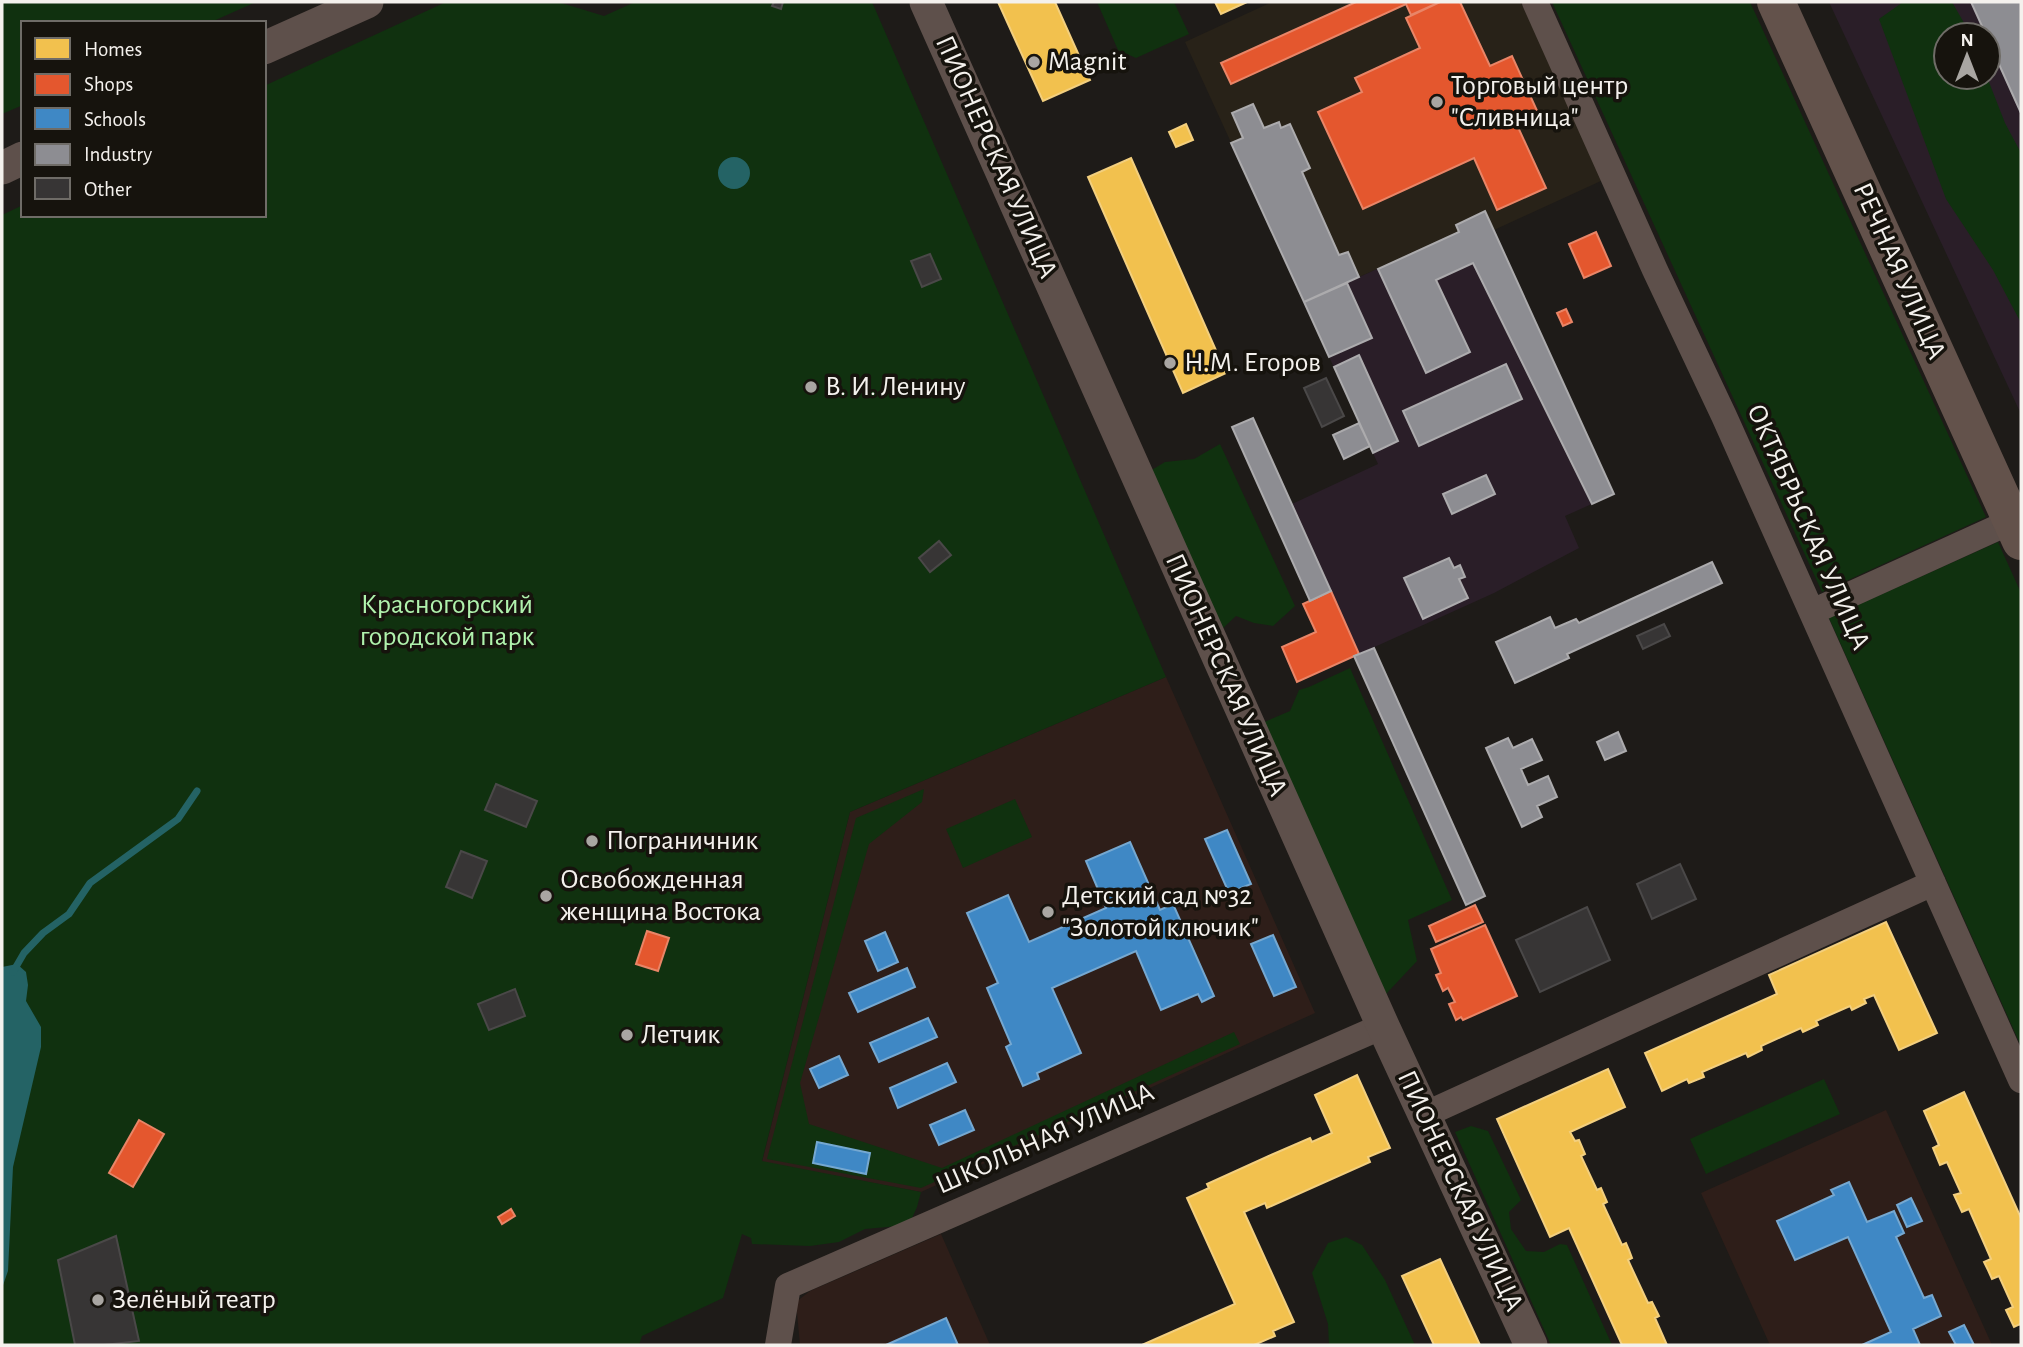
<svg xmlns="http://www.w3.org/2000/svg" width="2023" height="1347" viewBox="0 0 2023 1347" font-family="'Alegreya Sans',sans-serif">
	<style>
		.built { fill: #282218 }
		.industrial { fill: #2a1e28; fill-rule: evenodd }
		.education { fill: #2e1e19 }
		.green { fill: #10310f }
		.water { fill: #246365 }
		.homes { fill: #f2c14e; stroke: #f3cf7e; stroke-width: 2 }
		.shops { fill: #e4572e; stroke: #e98567; stroke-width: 2 }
		.schools { fill: #3f88c5; stroke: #75a8d1; stroke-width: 2 }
		.industry { fill: #8d8d92; stroke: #acabad; stroke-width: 2 }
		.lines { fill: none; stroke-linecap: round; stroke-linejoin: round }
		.stream { stroke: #246365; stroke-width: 7 }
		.building { fill: #373535; stroke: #4a4848; stroke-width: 2 }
		.minor { stroke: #5e504b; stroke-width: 26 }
		.tertiary { stroke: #5e504b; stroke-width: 33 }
		.secondary { stroke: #63524b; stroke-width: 38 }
		.poi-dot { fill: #a9a6a2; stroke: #16130d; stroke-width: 2.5 }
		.labels { text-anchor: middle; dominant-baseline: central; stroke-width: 7; stroke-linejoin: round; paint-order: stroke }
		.poi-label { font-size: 28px; fill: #f4f1ed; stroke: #16130d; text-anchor: start }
		.street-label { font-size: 28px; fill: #f4f1ed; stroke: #16130d }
		.park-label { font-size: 28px; fill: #b0f2ad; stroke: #16130d }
	</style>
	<rect width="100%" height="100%" fill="#1e1b18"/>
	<!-- built -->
	<path class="built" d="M1272,2H1521L1603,180L1494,230L1486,212L1459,232L1304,302L1185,42Z"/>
	<!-- industrial -->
	<path class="industrial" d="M1829,2H2021V414ZM1946,35H1988V77H1946Z
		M1485,211L1614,494L1565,516L1579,548L1494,593L1359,654L1292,504L1378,464L1304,302L1459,232L1456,225Z"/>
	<!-- education -->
	<path class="education" d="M1166,677L1315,1013L921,1192L762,1162L850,812Z
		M1886,1110L1992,1345H1770L1701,1193Z
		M941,1234L990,1345H800L796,1302L810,1291Z"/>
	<!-- green -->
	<path class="green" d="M2,2H256L209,23H23V105L2,114Z
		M446,2H558L604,16L635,2H872L1166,677L850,812L762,1161L921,1192L917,1207L909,1225L865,1229L839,1242L810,1246L752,1244L751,1238L742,1234L723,1298L642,1336L639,1345H2V215L23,205V215H264V86Z
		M1097,2H1174L1189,34L1136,58L1118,50Z
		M1552,2H1750L1986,517L1822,592Z
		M1903,2H1952L1971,35H1946V77H1987L2005,123L2021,153V323L1993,270L1946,199L1879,19Z
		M1220,444L1295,606L1273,626L1254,623L1236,616L1221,630L1150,471L1165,462L1194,459Z
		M1998,542L2021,593V1046L1829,618Z
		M1350,668L1452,900L1408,920L1417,961L1386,994L1262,723L1290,711L1299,690L1309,687Z
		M924,789L922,802L869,844L800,1083L809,1124L942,1168L1234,1032L1240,1044L921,1188L767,1159L856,818Z
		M1015,799L1032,837L963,868L946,829Z
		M1824,1079L1840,1114L1706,1174L1690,1139Z
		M1471,1126L1488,1131L1521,1200L1509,1212L1511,1229L1526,1251L1544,1252L1560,1244L1567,1245L1612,1345H1551L1455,1132Z
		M1346,1237L1362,1245L1385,1280L1415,1345H1329L1328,1324L1312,1273L1328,1243Z"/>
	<!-- water -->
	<path class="water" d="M718 173a16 16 0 1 1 32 0a16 16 0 1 1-32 0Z
		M17,964L26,972L28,985L26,1001L41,1027V1047L13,1167L8,1271L2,1288V967Z"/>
	<!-- homes -->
	<path class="homes" d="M998,2H1055L1090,80L1043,101Z
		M1215,2H1247L1221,14Z
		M1186,124L1193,140L1176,147L1169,132Z
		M1131,158L1226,373L1183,393L1088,177Z
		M1886,922L1937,1033L1899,1050L1874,995L1864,999L1866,1003L1852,1010L1850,1006L1816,1021L1818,1025L1803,1032L1801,1028L1761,1046L1762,1050L1748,1057L1746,1053L1702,1072L1704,1077L1689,1083L1687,1079L1662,1091L1645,1053L1777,994L1769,975Z
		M1608,1069L1625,1107L1570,1132L1575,1141L1579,1140L1585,1154L1581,1156L1597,1190L1601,1188L1607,1202L1603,1204L1622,1245L1626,1243L1629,1250L1632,1258L1628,1260L1648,1303L1652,1302L1659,1316L1655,1318L1667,1345H1622L1569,1228L1550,1237L1497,1119Z
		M1357,1075L1390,1148L1368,1157L1370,1162L1267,1208L1265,1203L1244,1212L1294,1322L1273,1331L1275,1336L1254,1345H1142L1235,1304L1187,1198L1209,1188L1207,1184L1271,1155L1310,1138L1312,1142L1332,1133L1315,1095Z
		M1964,1092L2021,1218V1326L2020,1324L2014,1327L2006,1310L2013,1307L1999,1276L1992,1279L1988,1270L1984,1262L1991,1259L1969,1209L1962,1212L1954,1195L1961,1193L1947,1162L1940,1165L1933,1148L1939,1145L1924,1111Z
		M1440,1259L1480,1345H1434L1402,1276Z"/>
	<!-- shops -->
	<path class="shops" d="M1356,2H1440L1411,15L1406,4L1231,84L1221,63Z
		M1440,2H1460L1490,66L1512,56L1539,115L1517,125L1546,188L1497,210L1474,158L1363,209L1318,112L1362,92L1355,78L1420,48L1406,18Z
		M1596,232L1611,266L1584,278L1569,244Z
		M1566,309L1572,322L1563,326L1557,313Z
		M1331,591L1359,654L1297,682L1282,647L1316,632L1303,604Z
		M1475,905L1483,922L1436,942L1429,926Z
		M1485,925L1517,996L1463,1020L1461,1017L1456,1020L1449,1004L1455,1002L1448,988L1443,991L1436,975L1441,973L1431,949Z
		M647,931L669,938L658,971L636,964Z
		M139,1120L164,1134L133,1187L109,1173Z
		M511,1209L515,1216L502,1224L498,1217Z"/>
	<!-- schools -->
	<path class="schools" d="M1227,830L1251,884L1229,893L1205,839Z
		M1130,842L1160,910L1173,904L1214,996L1202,1002L1198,994L1161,1010L1136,951L1052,988L1081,1053L1037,1073L1039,1079L1023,1086L1006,1047L1011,1044L987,988L998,983L967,913L1008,895L1029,942L1106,908L1086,861Z
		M885,932L898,962L878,971L865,941Z
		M1273,935L1296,987L1274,996L1251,944Z
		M907,968L915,987L858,1012L849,993Z
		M928,1018L937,1037L879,1062L870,1043Z
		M839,1056L848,1075L819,1088L810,1069Z
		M947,1063L956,1082L898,1108L890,1088Z
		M965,1110L974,1130L939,1145L930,1125Z
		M817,1142L870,1153L866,1174L813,1163Z
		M1849,1182L1867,1222L1894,1211L1904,1233L1896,1237L1924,1298L1932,1295L1941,1316L1913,1329L1920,1345H1862L1891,1332L1848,1237L1795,1260L1777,1221L1834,1195L1831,1190Z
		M1911,1198L1922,1221L1907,1227L1897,1205Z
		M946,1318L958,1345H886Z
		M1964,1325L1974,1345H1956L1949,1332Z"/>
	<!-- industry -->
	<path class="industry" d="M1971,2H2021V113L1988,40V35H1986Z
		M1253,104L1264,128L1279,122L1281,128L1290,124L1310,168L1302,172L1339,255L1348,252L1359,277L1304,302L1231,143L1243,138L1232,113Z
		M1485,211L1614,494L1592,504L1473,263L1436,280L1470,352L1426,373L1378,269L1459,232L1456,225Z
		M1347,283L1372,338L1329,357L1304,302Z
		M1359,355L1398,441L1373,453L1334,367Z
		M1506,364L1522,399L1419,446L1403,411Z
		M1253,418L1331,591L1310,601L1232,427Z
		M1359,423L1370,446L1344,459L1333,435Z
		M1486,475L1495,494L1452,514L1443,494Z
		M1449,558L1454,568L1460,565L1465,577L1459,579L1468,598L1423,619L1404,578Z
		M1712,562L1722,583L1567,654L1569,658L1515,683L1496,642L1550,617L1555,628L1576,619L1579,623Z
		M1374,648L1485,896L1466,905L1354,656Z
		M1618,732L1626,751L1605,760L1597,742Z
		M1508,738L1513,748L1532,739L1542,760L1521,769L1528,785L1548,776L1557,797L1537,806L1542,817L1522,827L1486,748Z"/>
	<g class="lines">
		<!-- stream -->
		<path class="stream" d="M13,972L24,953L43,933L69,914L90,883L178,819L197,791"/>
	</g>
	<!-- building -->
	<path class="building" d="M774,2H783L781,9L772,6Z
		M930,254L941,279L922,287L911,261Z
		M1326,378L1344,416L1322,427L1304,388Z
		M939,541L951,555L930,572L919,558Z
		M1664,624L1670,636L1643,649L1637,636Z
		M496,784L537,801L526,827L485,810Z
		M461,851L487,861L472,898L446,887Z
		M1680,864L1696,899L1652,919L1637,884Z
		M1587,907L1610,960L1540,992L1516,940Z
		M515,989L525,1016L489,1030L478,1004Z
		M116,1236L139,1341L104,1345H75L58,1260Z"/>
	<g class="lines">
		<!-- minor -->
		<path class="minor" d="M1535,2L1655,270L1724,416L2021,1080
			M1812,612L2012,521
			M1424,1115L1933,883
			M778,1345L788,1286L1383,1026"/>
		<!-- tertiary -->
		<path class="tertiary" d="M926,2L1383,1026L1531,1345
			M264,48L367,2
			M2,168L23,158"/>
		<!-- secondary -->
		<path class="secondary" d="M1776,2L2021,541"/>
	</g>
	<!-- markers -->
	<g class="poi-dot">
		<circle cx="1034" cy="62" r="7"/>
		<circle cx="1437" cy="102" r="7"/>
		<circle cx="1170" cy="363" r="7"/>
		<circle cx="811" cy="387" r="7"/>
		<circle cx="592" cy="841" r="7"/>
		<circle cx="546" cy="896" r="7"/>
		<circle cx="1048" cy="912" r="7"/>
		<circle cx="627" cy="1035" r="7"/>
		<circle cx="98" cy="1300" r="7"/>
	</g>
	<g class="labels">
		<!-- poi labels -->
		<g class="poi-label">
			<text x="1048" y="62">Magnit</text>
			<text x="1451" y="86">Торговый центр<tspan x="1451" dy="32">"Сливница"</tspan></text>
			<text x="1184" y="363">Н.М. Егоров</text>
			<text x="825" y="387">В. И. Ленину</text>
			<text x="606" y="841">Пограничник</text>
			<text x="560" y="880">Освобожденная<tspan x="560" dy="32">женщина Востока</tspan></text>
			<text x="1062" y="896">Детский сад №32<tspan x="1062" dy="32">"Золотой ключик"</tspan></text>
			<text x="641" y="1035">Летчик</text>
			<text x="112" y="1300">Зелёный театр</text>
		</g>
		<!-- street labels -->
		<g class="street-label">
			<text transform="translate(996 157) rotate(66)">ПИОНЕРСКАЯ УЛИЦА</text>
			<text transform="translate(1899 271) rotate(66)">РЕЧНАЯ УЛИЦА</text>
			<text transform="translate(1808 527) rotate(66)">ОКТЯБРЬСКАЯ УЛИЦА</text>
			<text transform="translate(1226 675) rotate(66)">ПИОНЕРСКАЯ УЛИЦА</text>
			<text transform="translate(1045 1139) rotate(-24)">ШКОЛЬНАЯ УЛИЦА</text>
			<text transform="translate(1460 1191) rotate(65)">ПИОНЕРСКАЯ УЛИЦА</text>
		</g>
		<!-- park labels -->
		<g class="park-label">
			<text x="447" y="605">Красногорский<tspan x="447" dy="32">городской парк</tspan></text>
		</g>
	</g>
	<!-- border -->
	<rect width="2023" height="1347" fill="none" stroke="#f4f1ed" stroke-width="7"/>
	<!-- legend -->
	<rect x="21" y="21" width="245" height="196" fill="#16130d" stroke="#6f6c67" stroke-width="2"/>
	<rect x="35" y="38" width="35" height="21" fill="#f2c14e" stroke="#6f6c67" stroke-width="2"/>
	<text x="84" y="56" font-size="21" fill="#f4f1ed">Homes</text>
	<rect x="35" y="74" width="35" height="21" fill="#e4572e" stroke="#6f6c67" stroke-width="2"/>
	<text x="84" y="91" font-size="21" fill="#f4f1ed">Shops</text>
	<rect x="35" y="108" width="35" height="21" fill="#3f88c5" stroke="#6f6c67" stroke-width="2"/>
	<text x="84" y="126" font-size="21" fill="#f4f1ed">Schools</text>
	<rect x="35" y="144" width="35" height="21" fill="#8d8d92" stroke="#6f6c67" stroke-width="2"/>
	<text x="84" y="161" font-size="21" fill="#f4f1ed">Industry</text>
	<rect x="35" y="178" width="35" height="21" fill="#373535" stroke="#6f6c67" stroke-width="2"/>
	<text x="84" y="196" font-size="21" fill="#f4f1ed">Other</text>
	<!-- north arrow -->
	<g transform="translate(1967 56)"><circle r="33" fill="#16130d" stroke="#6f6c67" stroke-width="2"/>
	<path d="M0-5L12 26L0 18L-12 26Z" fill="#a9a6a2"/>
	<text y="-10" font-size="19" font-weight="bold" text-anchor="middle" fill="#f4f1ed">N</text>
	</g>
</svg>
